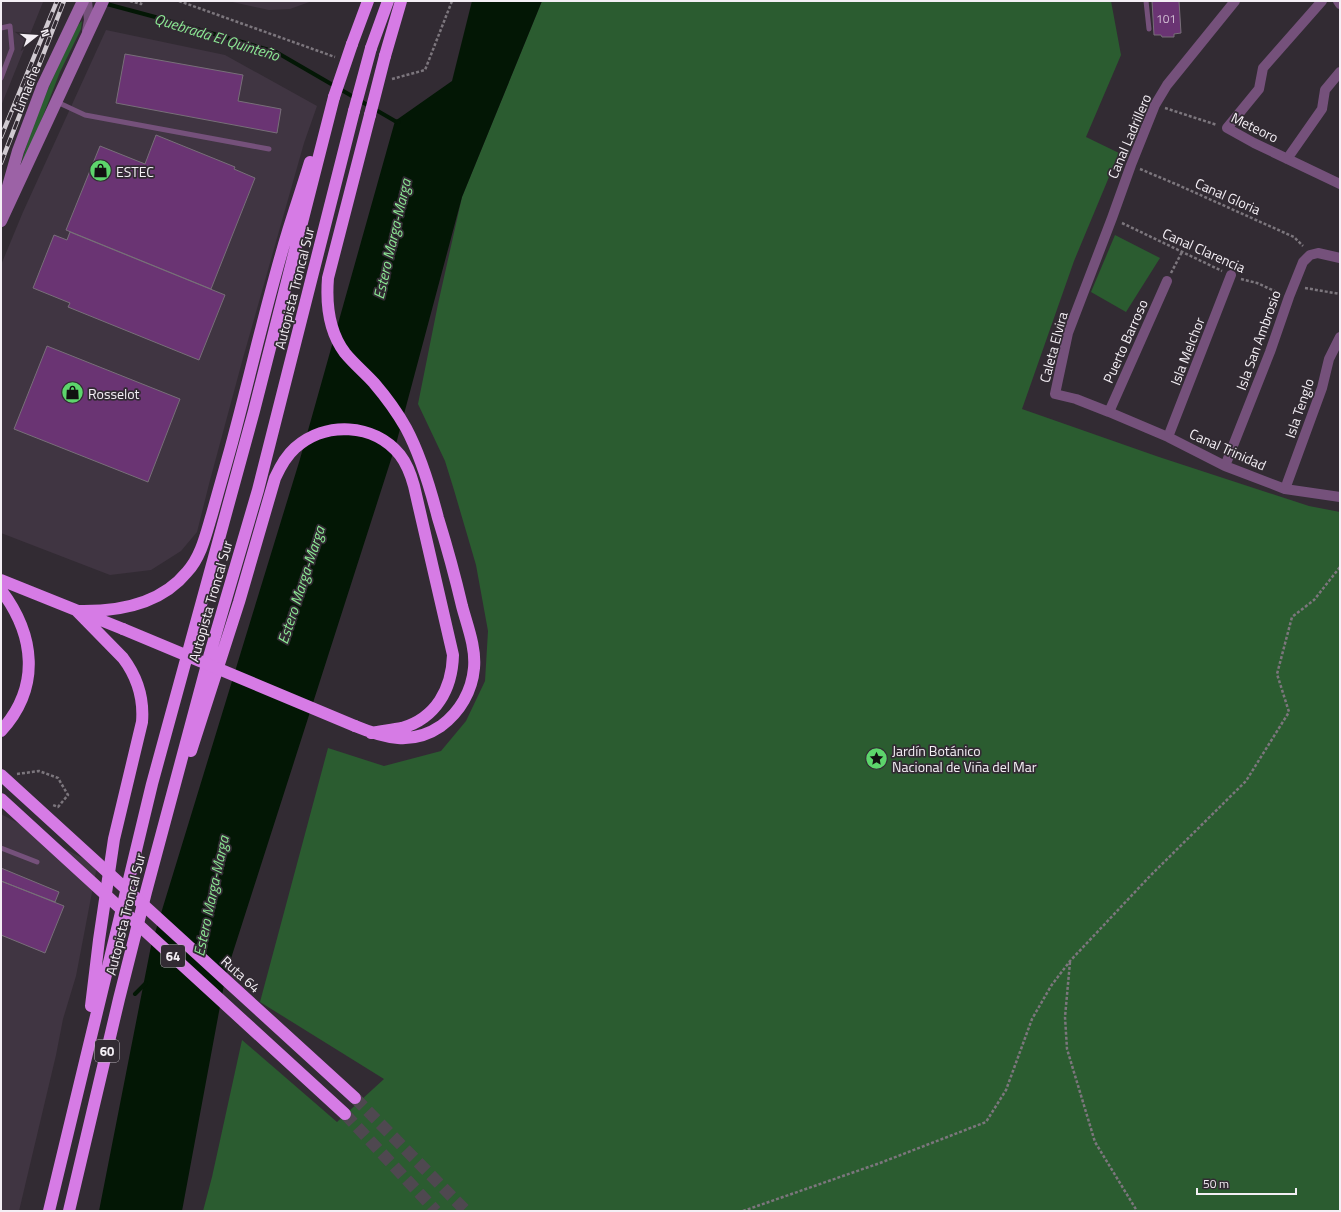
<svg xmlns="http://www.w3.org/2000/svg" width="1341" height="1212" viewBox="0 0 1341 1212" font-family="'Titillium Web',sans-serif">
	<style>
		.built { fill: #403542 }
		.green { fill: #2b5c30 }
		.water { fill: #031705 }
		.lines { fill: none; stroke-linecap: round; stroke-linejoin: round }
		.stream { stroke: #031705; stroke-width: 4 }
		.building { fill: #6a3473; stroke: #786f79 }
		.highway-tunnel { stroke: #4f4850; stroke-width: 12; stroke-dasharray: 12 6; stroke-linecap: butt }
		.path { stroke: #7c767d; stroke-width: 2.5; stroke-dasharray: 3 2; stroke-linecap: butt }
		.lane { stroke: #75517b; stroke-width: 5 }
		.street { stroke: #75517b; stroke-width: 10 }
		.secondary { stroke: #9c62a6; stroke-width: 12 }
		.highway { stroke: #d67be5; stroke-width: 12 }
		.rail-casing { stroke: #d0cad1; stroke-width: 4.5 }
		.rail { stroke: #322b33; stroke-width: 3; stroke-dasharray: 9; stroke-linecap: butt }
		.highway-bridge { stroke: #d67be5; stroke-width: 12 }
		.labels { text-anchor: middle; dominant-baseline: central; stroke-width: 3.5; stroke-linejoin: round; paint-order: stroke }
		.number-label { font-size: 12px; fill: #d2c0d4 }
		.shield { fill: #322b33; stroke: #bab4bb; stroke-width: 1 }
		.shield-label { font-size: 13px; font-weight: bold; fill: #f4eff5 }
		.street-label { font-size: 14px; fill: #f4eff5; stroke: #322b33 }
		.poi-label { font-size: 14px; fill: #f4eff5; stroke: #322b33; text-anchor: start }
		.water-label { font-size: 15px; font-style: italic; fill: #8ce894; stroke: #322b33 }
	</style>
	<rect width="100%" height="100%" fill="#322b33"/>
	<!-- built -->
	<path class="built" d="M1,1L43,2L1,106Z
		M228,1H312L290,9L269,10Z
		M106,30L225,55L317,106L304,143L243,358L209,484L197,532L181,551L151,570L110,575L1,533V265L23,212Z
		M1,814L97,866L76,976L63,1019L56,1055L19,1211H1Z"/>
	<!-- green -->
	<path class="green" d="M542,1H1111L1121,55L1086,137L1119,153L1074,261L1022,409L1159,457L1309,506L1340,512V1211H203L212,1177L242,1040L337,1122L384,1079L260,1002L328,748L384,766L441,751L466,721L485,681L488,631L476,565L454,490L445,461L418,404L438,304L462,197Z
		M82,21L81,29L60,72L20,175L18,176C31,123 54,74 78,25Z
		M1115,235L1160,258L1126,312L1091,292Z"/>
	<!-- water -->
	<path class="water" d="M472,1H542L462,197L396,444L226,974L182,1211H99L151,946L300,459L395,121L452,81Z"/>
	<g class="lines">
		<!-- stream -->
		<path class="stream" d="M103,3L159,18L276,52L395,121L399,122
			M135,994L146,983"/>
	</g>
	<!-- building -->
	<path class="building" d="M1152,1H1179L1181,33L1174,34V37H1162L1161,35H1154Z
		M125,54L243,75L238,101L281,109L277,133L116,103Z
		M156,135L235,167L234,169L255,178L211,289L66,230L100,146L145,164Z
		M70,232L225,295L199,360L68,307L70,303L33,288L54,235L67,240Z
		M47,346L180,399L148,482L14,429Z
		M1,868L59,892L55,902L1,881Z
		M1,881L64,906L45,953L1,935Z"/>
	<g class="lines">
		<!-- highway-tunnel -->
		<path class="highway-tunnel" d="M355,1098L466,1211
			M345,1114L436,1211"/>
		<!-- path -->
		<path class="path" d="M130,1L141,4L142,1
			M179,1L335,57
			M392,79L425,70L452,1
			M1165,108L1217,125
			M1140,169L1178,185L1294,237L1303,246
			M1122,223L1222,271
			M1171,273L1182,252
			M1241,279L1257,283L1279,293
			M1305,288L1340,294
			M17,774L39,771L58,778L68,795L58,807L53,805
			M1070,962L1065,1017L1067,1049L1095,1142L1137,1211
			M743,1211L880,1163L986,1122L1006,1090L1032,1019L1051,986L1070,961L1150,876L1246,781L1289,712L1277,674L1292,617L1314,600L1340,567"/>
		<!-- lane -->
		<path class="lane" d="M1146,1L1149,29
			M1,28L10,26L12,49L1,78
			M57,102L85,115L269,149
			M1,848L37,862"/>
		<!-- street -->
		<path class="street" d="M1235,1L1167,85L1155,105L1131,165L1112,218L1068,333L1055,394L1076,399L1109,412L1168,437L1225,466L1285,489L1340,497
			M1322,1L1263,68L1259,89L1227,128L1254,143L1340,184
			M1338,1L1340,4
			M87,31L89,20L87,1
			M1287,159L1322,109L1325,90L1340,72
			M1109,412L1167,281
			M1168,437L1231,275
			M1225,466L1270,352L1289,297L1303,262L1310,255L1318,253L1340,258
			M1285,489L1322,388L1329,359L1340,337"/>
		<!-- secondary -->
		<path class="secondary" d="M3,204L18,151L43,85L83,1
			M1,221L103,1"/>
		<!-- highway -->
		<path class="highway" d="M352,44L368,1
			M371,48L388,1
			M385,56L401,1
			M1,580L123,629
			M1,590C35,635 41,687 1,731
			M77,611C117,612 161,604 187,572C201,557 206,534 212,514C218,493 224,472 230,450C250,377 266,303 288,231C295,208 303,185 310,162
			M77,611L123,658C138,678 144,698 142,722L114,839L99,940L91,1006
			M355,726C384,738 412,746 441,726C460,712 472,691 474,668C476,647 467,625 462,606C455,576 447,547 438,518C430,487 421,456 406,428C397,412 386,397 374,383C365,373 354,364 345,353C329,332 326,303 328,278L370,115
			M191,751L239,602L275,478C280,467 286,456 295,448C325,421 374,423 400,455C407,464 411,475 414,486L453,655C452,689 436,718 402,728C392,730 381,731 371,733
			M49,1211L152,784L254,411L334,97
			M69,1211L119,999L146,892L209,657L258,490L354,111"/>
		<defs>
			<path id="rail" d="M1,137L57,1
				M1,163L64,1"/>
		</defs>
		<!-- rail casing -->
		<use href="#rail" class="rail-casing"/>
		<!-- rail -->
		<use href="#rail" class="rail"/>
		<!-- highway-bridge -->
		<path class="highway-bridge" d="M334,97L352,44
			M354,111L371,48
			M370,115L385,56
			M123,629L355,726
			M1,775L355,1098
			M1,799L345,1114"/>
	</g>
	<!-- icons -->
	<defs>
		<symbol id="shop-disc" viewBox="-11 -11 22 22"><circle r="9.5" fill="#5dd56c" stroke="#322b33"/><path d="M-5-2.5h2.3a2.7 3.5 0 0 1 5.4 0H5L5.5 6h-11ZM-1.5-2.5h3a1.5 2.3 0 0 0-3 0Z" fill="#111"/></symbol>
		<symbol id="sight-disc" viewBox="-11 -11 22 22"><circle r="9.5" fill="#5dd56c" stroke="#322b33"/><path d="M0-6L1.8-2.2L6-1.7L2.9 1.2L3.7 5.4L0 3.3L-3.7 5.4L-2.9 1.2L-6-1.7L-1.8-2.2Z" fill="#111"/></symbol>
	</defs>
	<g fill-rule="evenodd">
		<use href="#shop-disc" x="88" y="158" width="25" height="25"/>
		<use href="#shop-disc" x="60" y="380" width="25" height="25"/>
		<use href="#sight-disc" x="864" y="746" width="25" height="25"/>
	</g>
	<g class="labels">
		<!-- number labels -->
		<g class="number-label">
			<text x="1166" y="18">101</text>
		</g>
		<!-- shield labels -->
		<g class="shield">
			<rect x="161" y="945" width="24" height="22" rx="3"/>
			<rect x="95" y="1040" width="24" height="22" rx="3"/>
		</g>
		<g class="shield-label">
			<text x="173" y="956">64</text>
			<text x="107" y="1051">60</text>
		</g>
		<!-- street labels -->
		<g class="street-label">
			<text transform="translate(26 89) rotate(-68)">Limache</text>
			<text transform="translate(1255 127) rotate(26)">Meteoro</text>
			<text transform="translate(1129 136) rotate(-67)">Canal Ladrillero</text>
			<text transform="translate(1228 196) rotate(24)">Canal Gloria</text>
			<text transform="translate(1204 250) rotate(24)">Canal Clarencia</text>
			<text transform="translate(294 288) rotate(-76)">Autopista Troncal Sur</text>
			<text transform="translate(1258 340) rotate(-70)">Isla San Ambrosio</text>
			<text transform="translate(1125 341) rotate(-66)">Puerto Barroso</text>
			<text transform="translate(1053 347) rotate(-75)">Caleta Elvira</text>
			<text transform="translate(1187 351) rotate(-69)">Isla Melchor</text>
			<text transform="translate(1299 408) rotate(-71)">Isla Tenglo</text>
			<text transform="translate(1228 449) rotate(24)">Canal Trinidad</text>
			<text transform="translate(210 601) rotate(-74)">Autopista Troncal Sur</text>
			<text transform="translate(125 914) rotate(-76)">Autopista Troncal Sur</text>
			<text transform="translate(241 974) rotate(42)">Ruta 64</text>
		</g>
		<!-- poi labels -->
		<g class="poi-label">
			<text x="116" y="171">ESTEC</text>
			<text x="88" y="393">Rosselot</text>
			<text x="892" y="750">Jardín Botánico<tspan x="892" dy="16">Nacional de Viña del Mar</tspan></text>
		</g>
		<!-- water labels -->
		<g class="water-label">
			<text transform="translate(217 37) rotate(17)">Quebrada El Quinteño</text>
			<text transform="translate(392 239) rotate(-77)">Estero Marga-Marga</text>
			<text transform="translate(301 585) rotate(-72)">Estero Marga-Marga</text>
			<text transform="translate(211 896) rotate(-78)">Estero Marga-Marga</text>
		</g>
	</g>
	<!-- border -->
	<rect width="1341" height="1212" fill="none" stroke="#f4eff5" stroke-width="4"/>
	<!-- north arrow -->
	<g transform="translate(36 36) rotate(73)" stroke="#322b33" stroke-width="3" paint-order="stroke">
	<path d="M0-3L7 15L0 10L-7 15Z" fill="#f4eff5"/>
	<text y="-6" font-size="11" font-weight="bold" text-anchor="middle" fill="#f4eff5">N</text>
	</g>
	<!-- scale -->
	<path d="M1197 1188v6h99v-6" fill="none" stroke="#f4eff5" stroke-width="2"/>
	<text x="1203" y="1188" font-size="12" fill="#f4eff5" stroke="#322b33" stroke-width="3" paint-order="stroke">50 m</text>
</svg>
